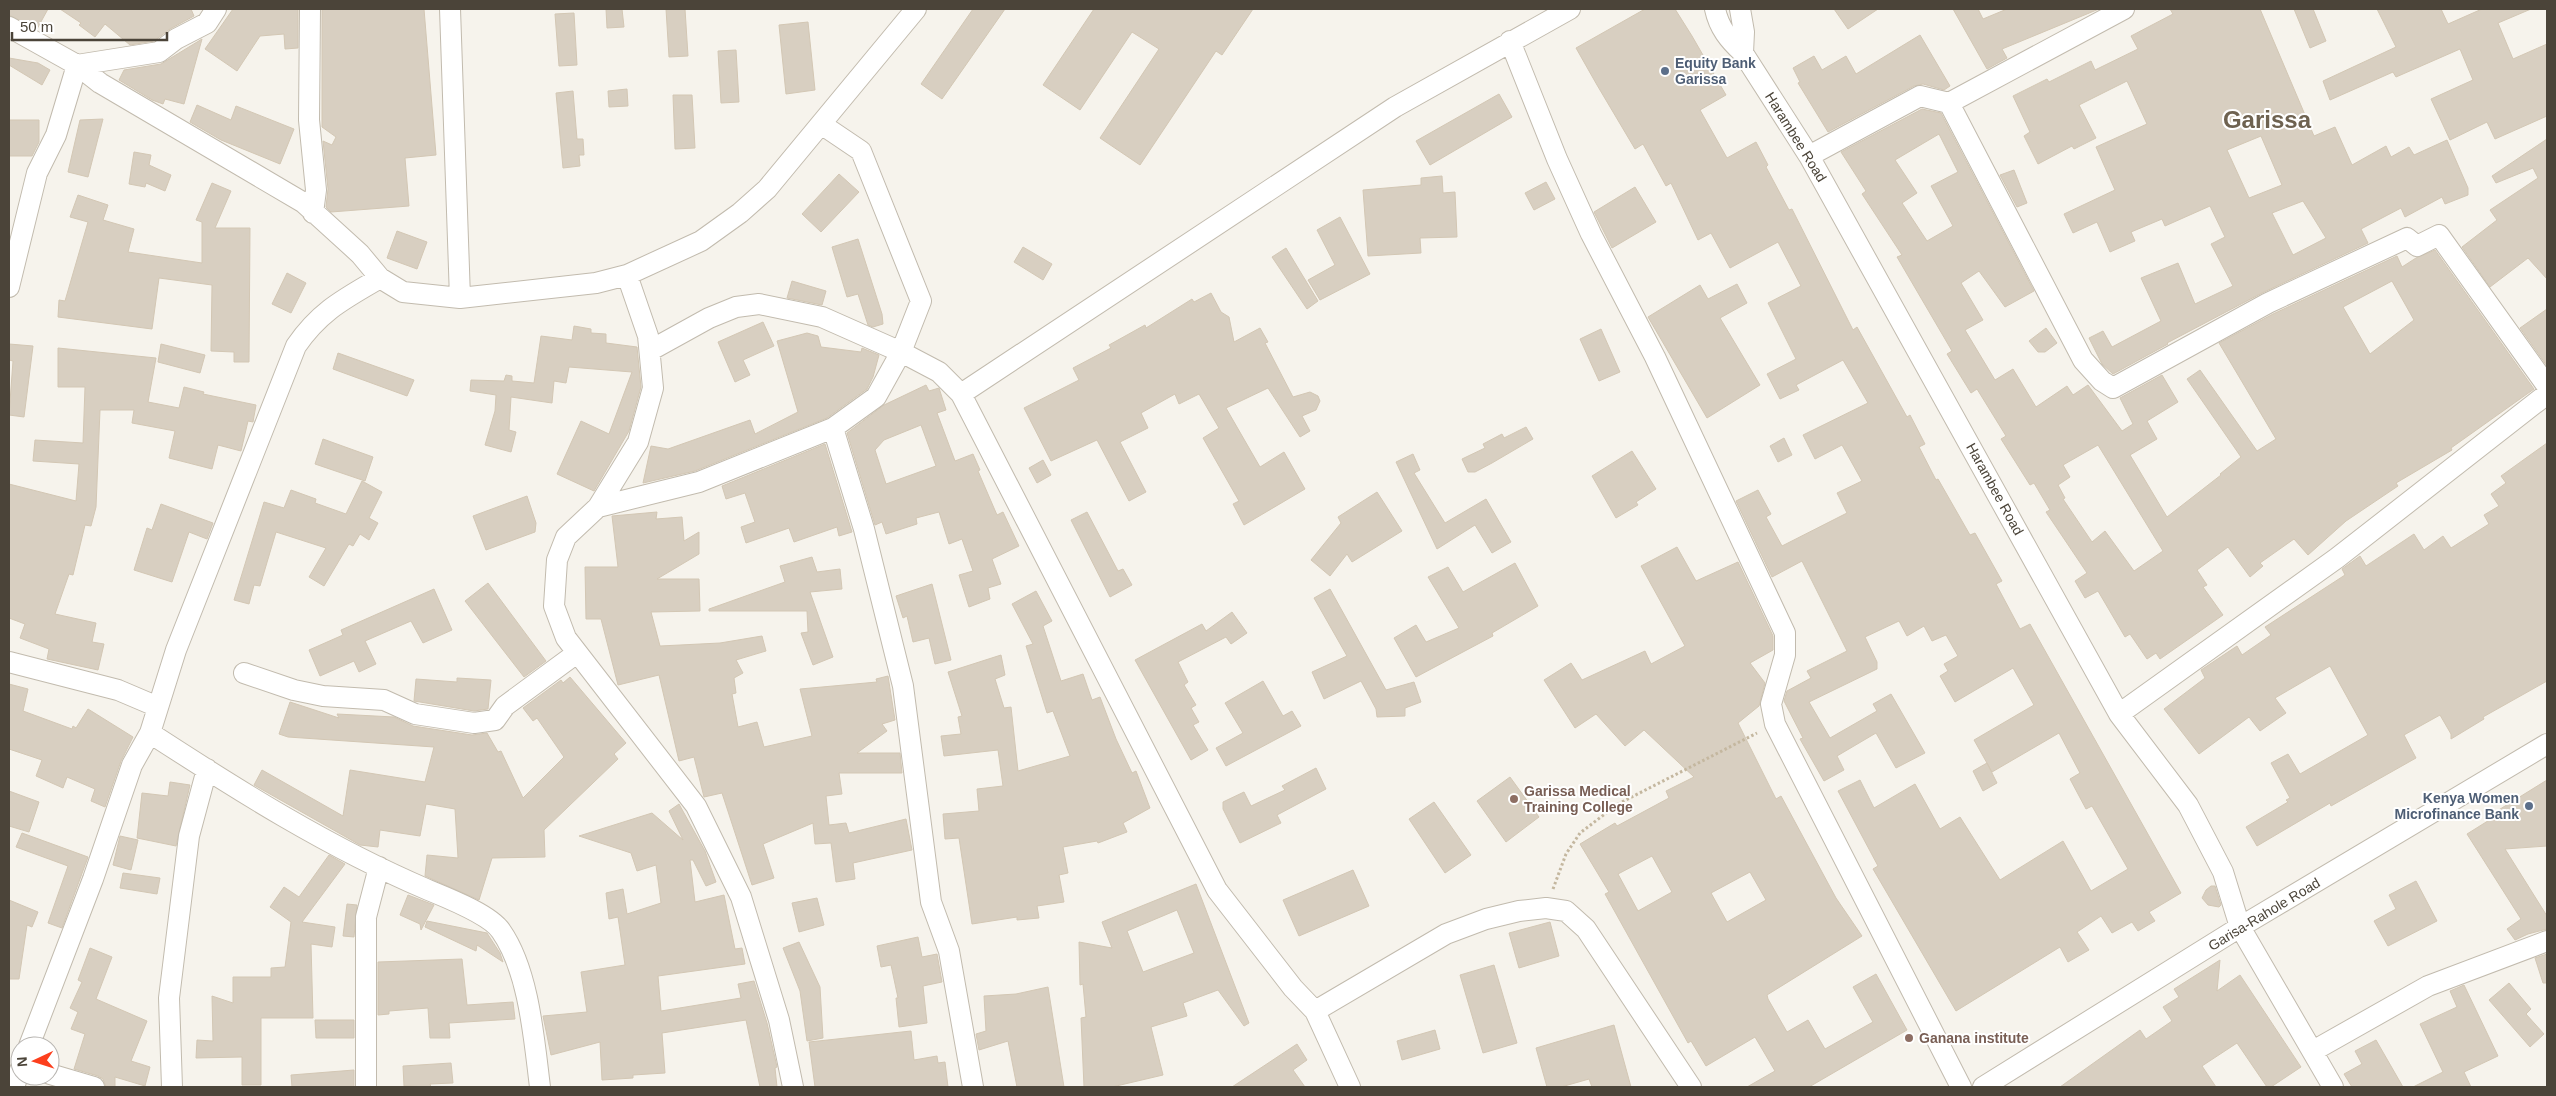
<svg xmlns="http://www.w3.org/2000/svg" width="2556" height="1096" viewBox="0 0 2556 1096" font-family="Arial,sans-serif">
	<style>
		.building { fill: #d8cfc1; stroke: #d3c7b4; fill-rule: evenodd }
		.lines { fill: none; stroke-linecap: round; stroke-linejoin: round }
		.minor-casing { stroke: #c2bbae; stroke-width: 22 }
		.path { stroke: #c4b79f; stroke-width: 3; stroke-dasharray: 2.5 2.5; stroke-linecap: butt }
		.minor { stroke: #fff; stroke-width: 20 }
		.service-dot { fill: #5c6f8a; stroke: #fff; stroke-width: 2 }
		.education-dot { fill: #8d6e63; stroke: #fff; stroke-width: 2 }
		.labels { text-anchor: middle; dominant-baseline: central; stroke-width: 4; stroke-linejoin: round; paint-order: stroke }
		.service-label { font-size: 14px; font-weight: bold; fill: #4e5e75; stroke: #fff; text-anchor: start }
		.street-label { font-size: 14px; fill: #4b4439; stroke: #fff }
		.education-label { font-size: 14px; font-weight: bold; fill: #785e54; stroke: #fff; text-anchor: start }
		.town-label { font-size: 24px; font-weight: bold; fill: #6e6250; stroke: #fff }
	</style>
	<rect width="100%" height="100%" fill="#f6f3ec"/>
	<!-- building -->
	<path class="building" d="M9,9H48L37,29L9,15Z
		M60,9H191L194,16L170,29L154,41L130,45L105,24L95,37L79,25L81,23Z
		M233,9H298V48L285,49L284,34L260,36L237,71L205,49Z
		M322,9H424L436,155L405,158L409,206L331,212L326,207L328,189L323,141L332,145L336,137L322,127Z
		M606,9H622L624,27L607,28Z
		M666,9H685L688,56L669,57Z
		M973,9H1005L942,99L921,84Z
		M1094,9H1253L1222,55L1216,51L1140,165L1100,138L1159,49L1132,32L1080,110L1043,85Z
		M1645,9H1675L1692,36L1726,95L1700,110L1727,158L1756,142L1768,165L1766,167L1789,210L1792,209L1853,330L1857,327L1907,417L1910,415L1925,444L1919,447L1936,480L1938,479L1970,535L1975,533L2002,581L1996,584L2020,629L2030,624L2181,893L2149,912L2155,921L2138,931L2132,922L2112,933L2101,916L2077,932L2089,950L2068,962L2060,947L1956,1011L1873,869L1878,866L1838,791L1860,780L1874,808L1915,784L1940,829L1960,817L2000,880L2063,841L2091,891L2128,869L2092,806L2086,809L2070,779L2080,773L2059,733L1992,772L1974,740L2034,705L2013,668L1955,702L1940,676L1948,671L1944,664L1958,656L1946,635L1932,641L1924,626L1907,636L1899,621L1865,637L1877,662V669L1809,702L1830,738L1877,711L1873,704L1891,694L1925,753L1896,768L1876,733L1837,756L1844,770L1824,781L1800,739L1803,738L1784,701L1787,691L1811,678L1807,671L1847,651L1802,561L1772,577L1736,501L1758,490L1771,514L1766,517L1782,546L1847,513L1837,493L1862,481L1842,445L1815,459L1803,435L1868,403L1843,360L1796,385L1799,390L1780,399L1767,374L1796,359L1768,303L1801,286L1778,242L1730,268L1711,233L1698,240L1671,183L1666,186L1643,144L1635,149L1597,85L1576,48Z
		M1834,9H1878L1848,29Z
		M1953,9H1978L1983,19L2007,9H2099L2002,49L2007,58L1987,69Z
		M2170,9H2260L2314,136L2335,127L2352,165L2386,146L2391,157L2409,147L2414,155L2447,140L2468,188V195L2445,204L2442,197L2405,217L2401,208L2361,229L2368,243L2262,293L2167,343L2168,344L2113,374L2102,364L2089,338L2103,331L2112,347L2161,321L2141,278L2178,263L2195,304L2233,286L2211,244L2225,237L2210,206L2165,226L2162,219L2131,232L2135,241L2110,252L2097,222L2073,233L2064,214L2115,190L2096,147L2147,124L2127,81L2079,105L2096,138L2074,149L2072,146L2038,164L2024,136L2030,132L2013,96L2047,79L2049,82L2091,61L2095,70L2138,49L2131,36L2173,14ZM2261,136L2282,185L2249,198L2227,150ZM2303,201L2326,238L2293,255L2272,213Z
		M2294,9H2313L2326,41L2310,48Z
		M2377,9H2441L2448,24L2482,9H2531L2498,23L2513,59L2547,44V116L2495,139L2487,122L2450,140L2431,99L2473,80L2460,49L2396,77L2393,72L2330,100L2323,81L2396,47Z
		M574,13L577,65L559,66L555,14Z
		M808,22L815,90L786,94L779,25Z
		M1920,35L1950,86L1944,90L1923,84L1914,86L1828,132L1798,83L1800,82L1793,68L1814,56L1822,70L1846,56L1856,74Z
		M202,39L184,104L165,99L163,104L152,100L119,80L124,70L161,64Z
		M736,50L739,102L721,103L718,51Z
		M9,58L38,63L50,70L42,85L9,65Z
		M627,89L628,106L609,107L608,91Z
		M573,91L577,139H583L584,155H579L580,166L563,168L556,93Z
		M1499,94L1512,117L1430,165L1416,141Z
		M673,95H692L695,148L675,149Z
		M197,105L231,120L236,106L294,129L280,164L221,140L190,122Z
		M1922,109L1941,113L2034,291L2005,307L1979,271L1961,283L1983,320L1965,330L1995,380L2013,369L2036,407L2067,386L2073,395L2088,385L2122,431L2133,424L2120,398L2162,375L2178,402L2147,421L2157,439L2130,455L2167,517L2221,475L2220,474L2241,457L2187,379L2200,370L2257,451L2276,439L2219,343L2273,314L2397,256L2402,267L2416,258L2435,250L2534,389L2451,448L2452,450L2396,483L2398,486L2346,521L2308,555L2294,539L2260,563L2263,566L2250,577L2228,547L2197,570L2207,585L2203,587L2223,615L2160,659L2156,653L2147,659L2130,634L2125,637L2098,591L2085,598L2075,581L2087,573L2046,512L2050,510L2034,483L2030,485L2001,439L2006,436L1977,389L1971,393L1947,354L1952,351L1897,257L1902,255L1862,194L1866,191L1841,152ZM1939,134L1958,172L1931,186L1953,226L1927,241L1902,203L1917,193L1895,160ZM2392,281L2414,320L2370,354L2343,307ZM2098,445L2163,551L2134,571L2105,531L2092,542L2063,499L2065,498L2058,485L2070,477L2063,465Z
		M103,119L88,177L68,172L80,120Z
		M9,120H39V142L32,156H9Z
		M2547,139V279L2528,258L2490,287L2462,247L2497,220L2490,210L2538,178L2533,168L2496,183L2492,176Z
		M134,152L151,155L149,165L171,175L165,191L146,183L145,187L129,184Z
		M2014,170L2027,203L2017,207L2000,175Z
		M839,174L859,192L821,232L802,214Z
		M1442,176L1443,193L1455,192L1457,237L1420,238L1421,253L1368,256L1363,190L1421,185V178Z
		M1546,182L1555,199L1534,210L1525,193Z
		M212,183L231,191L215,228H250L249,362H234V352L211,351L212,285L159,278L152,329L58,317L59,300L65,301L88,222L70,217L78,195L108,205L103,220L134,229L128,252L202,263V222L196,220Z
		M1635,187L1656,222L1612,248L1594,212Z
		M1340,217L1370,274L1320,300L1308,280L1335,265L1317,230Z
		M397,231L427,242L417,269L387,258Z
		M858,239L882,314L883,324L873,327L868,325L858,294L847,297L832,247Z
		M1023,247L1052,264L1043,280L1014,262Z
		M1286,248L1318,301L1307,309L1272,257Z
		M287,273L306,283L291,313L272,304Z
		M792,281L826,291L822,305L787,298Z
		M1737,284L1747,303L1720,318L1760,385L1707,418L1648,317L1700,285L1708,299Z
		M1211,293L1221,312L1229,317L1234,342L1260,328L1268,342L1265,343L1293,397L1310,392L1318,396L1320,401L1316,410L1302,416L1310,431L1300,437L1268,388L1226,408L1260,467L1284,452L1305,489L1244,525L1233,504L1239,501L1203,438L1219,428L1199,394L1179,404L1175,394L1141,413L1148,428L1120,442L1146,492L1129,501L1097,440L1051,461L1024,408L1079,380L1073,368L1111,348L1109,345L1145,325L1146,328L1192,299L1194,302Z
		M2547,309V366L2520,328Z
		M763,322L774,346L743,360L750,375L735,382L718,342Z
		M574,326L591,329V333L606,334V343L637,347L641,387L629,431L594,491L557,474L581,421L609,434L632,372L569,367L566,383L554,381L552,403L511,397L509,430L516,432L511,452L485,445L495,411L496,395L470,391L471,380L504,381L506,375L512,376V381L534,383L541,336L572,340Z
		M2046,328L2057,343L2045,352H2038L2029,341Z
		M1601,329L1620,372L1599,381L1580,339Z
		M807,333L818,336L821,347L861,352L862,348L879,355L873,377L867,389L827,418L695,471L643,483L651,446L668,449L750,420L755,434L798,412L777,341Z
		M9,344L33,346L24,417L9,415L13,361L9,360Z
		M161,344L205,355L200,373L158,362Z
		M58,348L156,358L148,402L179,408L184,387L204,392L203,394L256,405L253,422L248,421L241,451L218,445L212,469L169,458L175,431L132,423L134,410H100L96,507L91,526L85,525L73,575L69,574L55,614L96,623L92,642L104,644L98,670L47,659L49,649L20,638L25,624L9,618V484L76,501L79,464L33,461L35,440L83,443L85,387H58Z
		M338,353L414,380L407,396L333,369Z
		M926,385L929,391L939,388L946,410L937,413L955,461L973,454L980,470L978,471L997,515L1003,512L1019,546L992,559L1001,584L988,588L990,599L969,607L959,575L973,571L962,539L949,544L939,512L916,518L917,524L886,534L882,522L875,525L847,433L884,405ZM921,425L936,466L886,484L875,450L884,440Z
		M1526,427L1533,439L1492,463L1475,472H1468L1462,459L1485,448L1483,444L1502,434L1504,438Z
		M1784,438L1792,455L1778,462L1770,446Z
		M323,439L373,457L365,481L315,464Z
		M2547,443V681L2483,717L2484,719L2451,739V734L2440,715L2404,735L2416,758L2331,806L2330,803L2257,846L2246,827L2288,802L2286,800L2290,798L2271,763L2288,754L2300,774L2368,735L2330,666L2275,698L2286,713L2260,731L2249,717L2199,754L2164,709L2205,678L2201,670L2237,646L2242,655L2271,635L2265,627L2345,575L2342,569L2360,556L2366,566L2414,534L2424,550L2443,536L2451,548L2489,524L2484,515L2499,506L2491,494L2506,483L2501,476Z
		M825,444L852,532L839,536L837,527L794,542L789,528L746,543L741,527L755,522L745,493L726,499L722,486Z
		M1632,451L1656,489L1636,502L1638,505L1616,518L1592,476Z
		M1413,454L1420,470L1414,473L1445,523L1486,499L1511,542L1492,553L1475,525L1437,549L1396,462Z
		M1043,460L1051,475L1037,483L1029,468Z
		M362,481L382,492L369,518L378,523L369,540L360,534L353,546L349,544L324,586L309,577L326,548L276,532L260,586L254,585L249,604L234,600L264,502L284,508L291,490L316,499L315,503L346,514Z
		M1377,492L1402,531L1352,562L1347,554L1330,576L1311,560L1341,523L1338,517Z
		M527,496L536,523L535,532L486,550L473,516Z
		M161,504L213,523L207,539L189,532L172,582L134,570L147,528L152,530Z
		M657,512L656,519L682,517L684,541L699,532V554L657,579H699L700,611L651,612L660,646L720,643L762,636L766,651L736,660L743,673L734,678L736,693L732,694L738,727L757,722L764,747L812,736L800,689L877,682L876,679L888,676L895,720L882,724L887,731L857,753H900L902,773H839L842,794L826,796L829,825L846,823L849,833L906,819L912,850L853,863L855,879L836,882L831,843L815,844L813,823L763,844L774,878L752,885L722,793L704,797L694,757L679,761L659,675L618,685L601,619H586L585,567H618L612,516Z
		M1087,512L1118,571L1123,569L1132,585L1110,597L1071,520Z
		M1677,547L1696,581L1738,562L1773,636V650L1750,663L1765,683L1759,706L1738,723L1776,799L1781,796L1836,898L1862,936L1767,995L1768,999L1787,1032L1808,1020L1825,1049L1873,1022L1853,987L1876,974L1907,1030L1809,1087H1747L1775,1071L1755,1037L1706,1066L1691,1041L1688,1043L1605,894L1609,892L1580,844L1615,823L1617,826L1669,798L1666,791L1694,777L1644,730L1625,746L1596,714L1575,728L1544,680L1571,663L1582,680L1645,651L1651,664L1685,646L1641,566ZM1652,856L1672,892L1638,911L1618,874ZM1750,872L1766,900L1727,922L1711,893Z
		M812,557L817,572L840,569L842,589L810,592L833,657L813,665L801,633L808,632L807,611H709V609L785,582L780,566Z
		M1515,563L1538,606L1492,633L1493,636L1416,677L1394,638L1416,625L1426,642L1459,628L1428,577L1448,567L1463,592Z
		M488,583L546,661L524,677L465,601Z
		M932,584L951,660L935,664L929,638L913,642L907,616L903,618L896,596Z
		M434,589L452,630L423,643L411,621L365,641L376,664L359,672L354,661L320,676L309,650L343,635L341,630Z
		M1330,589L1386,690L1414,682L1421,702L1405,708V716L1377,717L1376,709L1361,681L1324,699L1312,672L1347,656L1314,598Z
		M1036,591L1052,621L1043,626L1061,681L1083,674L1092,700L1100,697L1116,739L1132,773L1136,771L1150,808L1123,823L1127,832L1098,843L1097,841L1063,847L1068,873L1059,875L1064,902L1037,906L1039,918L1017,920V917L972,924L959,838L945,839L943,814L979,811L977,789L1003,786L998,750L944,756L941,736L961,734L958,717L962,716L948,672L1001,655L1005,675L995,679L1004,708L1011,707L1018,771L1070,756L1053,711L1047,713L1026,646L1033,644L1012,604Z
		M1232,612L1247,633L1231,644L1226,637L1178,662L1188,682L1184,685L1196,705L1191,708L1199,722L1193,725L1208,750L1191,760L1135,660L1202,624L1206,631Z
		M570,677L626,743L614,754L618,759L544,830L545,857L492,858L479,900L425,876L427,855L458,858L455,809L426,804L420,836L380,830L378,847L360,845L254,785L262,770L343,816L350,770L425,782L434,747L288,737L279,734L290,702L339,718L337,714L394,717L413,726L472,735L487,733L498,752L501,751L523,798L564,757L537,718L533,721L523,708L561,680L563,683Z
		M457,678L491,680L488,709L474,711L414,701L416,679L457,682Z
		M1263,681L1283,716L1292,711L1301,726L1226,766L1216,748L1243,733L1225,703Z
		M9,684L28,689L23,711L72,729L73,726L76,728L88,709L133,737L121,761L105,807L91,801L95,789L67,777L63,788L36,776L42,760L9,749Z
		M1987,763L1997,783L1983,791L1973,771Z
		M1316,768L1326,789L1277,815L1281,823L1240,843L1223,809V802L1244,792L1251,806L1285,790L1282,786Z
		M1510,777L1539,817L1506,842L1477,801Z
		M2547,780V846L2505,849L2547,916V929L2528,934L2515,940L2507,929L2521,919L2467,834L2499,814L2497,811Z
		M170,782L190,785L176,846L137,838L142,793L168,796Z
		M9,791L39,802L29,832L9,826Z
		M1434,802L1471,855L1445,873L1409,819Z
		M679,804L705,851L716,882L706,886L693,860H690L695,902L724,895L735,949L742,948L745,964L658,976L661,1011L741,998L738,984L754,981L767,1023L777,1067L775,1068L777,1087H760L746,1020L662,1033L665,1073L633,1075V1078L602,1080L600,1042L551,1055L543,1016L587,1012L581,972L625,965L618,917L609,919L606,893L623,889L627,914L661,903L656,865L637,871L631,853L579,836L652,813L683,840L669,811Z
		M22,833L88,857L62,928L48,923L68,866L16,847Z
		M120,836L138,840L131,870L113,865Z
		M329,855L345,864L302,922L335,927L332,947L311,944L313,1018H261V1085H242V1057L196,1058L197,1040L213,1041L212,996L233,1003V977H271V968L285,967L291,922L270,907L284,887L299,897Z
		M1353,870L1369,906L1299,936L1283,900Z
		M123,873L160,878L157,894L120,888Z
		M2416,881L2437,921L2388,946L2374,921L2396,909L2389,895Z
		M1196,884L1249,1023L1244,1026L1218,990L1183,1003L1187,1016L1151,1027L1163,1075L1112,1087H1084L1081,1018L1086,1017L1083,984L1080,985L1079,942L1112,948L1102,922ZM1177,910L1194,953L1143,972L1127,931Z
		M2211,886H2215L2221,905L2219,907L2208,905L2202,898L2206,890Z
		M408,895L434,905L421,930L420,924L400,915Z
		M817,898L824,925L799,932L792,903Z
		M9,900L38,912L32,927L27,925L19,979H9Z
		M347,904L357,905L354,937L343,936Z
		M427,921L487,933L500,953L503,962L477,945L476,951L425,927Z
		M1550,922L1559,956L1519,968L1509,933Z
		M918,937L922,957L937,954L942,982L923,986L927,1023L899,1027L896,998H898L891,965L881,967L877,946Z
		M799,942L820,987L823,1038L807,1041L800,991L783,948Z
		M90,948L112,957L96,999L147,1021L131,1061L150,1067L145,1086L115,1077V1087H106L103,1079L98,1076L74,1069L85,1034L71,1029L78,1012L70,1008L82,982L78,980Z
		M2547,954V983H2543L2535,958Z
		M462,959L467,1005L513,1002L515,1019L449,1023L450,1038H430L428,1008L389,1011V1014L378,1015V962Z
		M2220,960L2217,991L2240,975L2301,1067L2271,1087H2267L2237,1043L2202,1066L2216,1087H2060L2140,1030L2146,1039L2172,1021L2163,1007L2179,997L2174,989Z
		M1494,965L1517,1043L1483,1053L1460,975Z
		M2509,983L2531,1009L2526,1014L2544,1034L2530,1047L2489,1000Z
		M2464,985L2498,1056L2464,1072L2471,1087H2413L2443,1072L2420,1024L2457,1007L2450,991Z
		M1048,987L1064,1087H1017L1008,1041L979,1050L976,1034L986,1031L984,996L1016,994Z
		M315,1020H354V1038H316Z
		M1614,1025L1631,1087H1592L1589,1079L1561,1087H1547L1536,1048Z
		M1435,1030L1440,1049L1402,1060L1397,1041Z
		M911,1031L914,1060L937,1056L938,1063L945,1062L948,1087H815L809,1042Z
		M2376,1040L2403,1087H2352L2344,1074L2362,1064L2355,1051Z
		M1297,1044L1307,1060L1293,1070L1305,1087H1232Z
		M451,1063L453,1083L430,1084L431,1087L404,1086L403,1066Z
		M354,1070V1087H292L291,1075Z"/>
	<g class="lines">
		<defs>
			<path id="minor" d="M310,9L309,120L316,190L313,213
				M450,9L460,298
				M1715,9C1719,28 1729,40 1743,53L1809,156L2119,714L2188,805L2223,872L2240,927L2333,1087
				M1740,9L1744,32L1743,53
				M9,27L77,65L100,83L304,203L360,254L380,278L403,292L460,298L596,283L627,275L701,241L740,213L767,189L916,9
				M1510,41L1557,159L1591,234L1655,357L1785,633V655L1771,704L1775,724L1961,1087
				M1949,103L2083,360L2102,381L2113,388L2268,303L2407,238L2417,246L2439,235L2547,386
				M1809,156L1920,96L1949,103L2124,9
				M627,275L648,336L653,388L638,442L598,507L566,537L557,560L554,606L566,638L696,806L741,897L779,1020L793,1087
				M9,287L37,173L56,135L77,65L159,52L176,39L207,23L216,9
				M651,350L709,318L736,307L759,304L822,317L901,352L939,372L961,394L1217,890L1293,988L1315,1011L1350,1087
				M961,394L1395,107L1570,9
				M833,428L864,529L903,686L931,902L949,951L973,1087
				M598,507L699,482L833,428L876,397L901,352L921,301L861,151L821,124
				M9,662L118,690L158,707
				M244,673L294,690L323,696L384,700L415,714L474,723L495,720L505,706L577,653
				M2119,714L2337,558L2547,394
				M150,733C239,791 328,847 426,889C445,897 490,914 501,931C529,971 534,1039 540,1087
				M1315,1011L1446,934L1486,919L1519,911L1546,908L1566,911L1586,929L1691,1087
				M29,1046L93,879L132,765L150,733L176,650L296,346C320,311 344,299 380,278
				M2313,1051L2428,986L2547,941
				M50,1074L94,1087
				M14,1087L20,1070
				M172,1087L169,998L189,836L207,769
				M366,1087V917L379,867
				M1983,1087L2240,927L2547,744"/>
		</defs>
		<!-- minor casing -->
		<use href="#minor" class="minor-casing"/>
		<!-- path -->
		<path class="path" d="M1553,889L1566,854L1580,833L1618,804L1757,733"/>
		<!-- minor -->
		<use href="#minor" class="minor"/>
	</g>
	<!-- markers -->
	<g class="service-dot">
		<circle cx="1665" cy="71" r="5"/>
		<circle cx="2529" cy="806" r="5"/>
	</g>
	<g class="education-dot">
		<circle cx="1514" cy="799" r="5"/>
		<circle cx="1909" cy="1038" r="5"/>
	</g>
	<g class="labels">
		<!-- service labels -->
		<g class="service-label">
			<text x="1675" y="63">Equity Bank<tspan x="1675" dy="16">Garissa</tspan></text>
			<text x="2519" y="798" text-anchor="end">Kenya Women<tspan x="2519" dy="16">Microfinance Bank</tspan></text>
		</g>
		<!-- street labels -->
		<g class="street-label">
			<text transform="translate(1796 137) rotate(58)">Harambee Road</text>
			<text transform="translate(1995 489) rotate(61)">Harambee Road</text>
			<text transform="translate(2264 914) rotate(-31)">Garisa-Rahole Road</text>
		</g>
		<!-- education labels -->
		<g class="education-label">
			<text x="1524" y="791">Garissa Medical<tspan x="1524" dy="16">Training College</tspan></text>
			<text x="1919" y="1038">Ganana institute</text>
		</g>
		<!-- town labels -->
		<g class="town-label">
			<text x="2267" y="119">Garissa</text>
		</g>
	</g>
	<!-- border -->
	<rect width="2556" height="1096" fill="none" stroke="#4b4439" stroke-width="20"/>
	<!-- north arrow -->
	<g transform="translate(35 1061) rotate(266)"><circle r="24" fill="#ffffff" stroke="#b7b4b0"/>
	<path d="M0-4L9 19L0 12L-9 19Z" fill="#fc3f1d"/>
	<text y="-8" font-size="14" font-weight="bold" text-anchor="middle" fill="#4b4439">N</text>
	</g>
	<!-- scale -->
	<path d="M12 32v8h155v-8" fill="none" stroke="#4b4439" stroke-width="2.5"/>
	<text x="20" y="32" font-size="15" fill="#4b4439" stroke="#ffffff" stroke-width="4" paint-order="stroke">50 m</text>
</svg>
